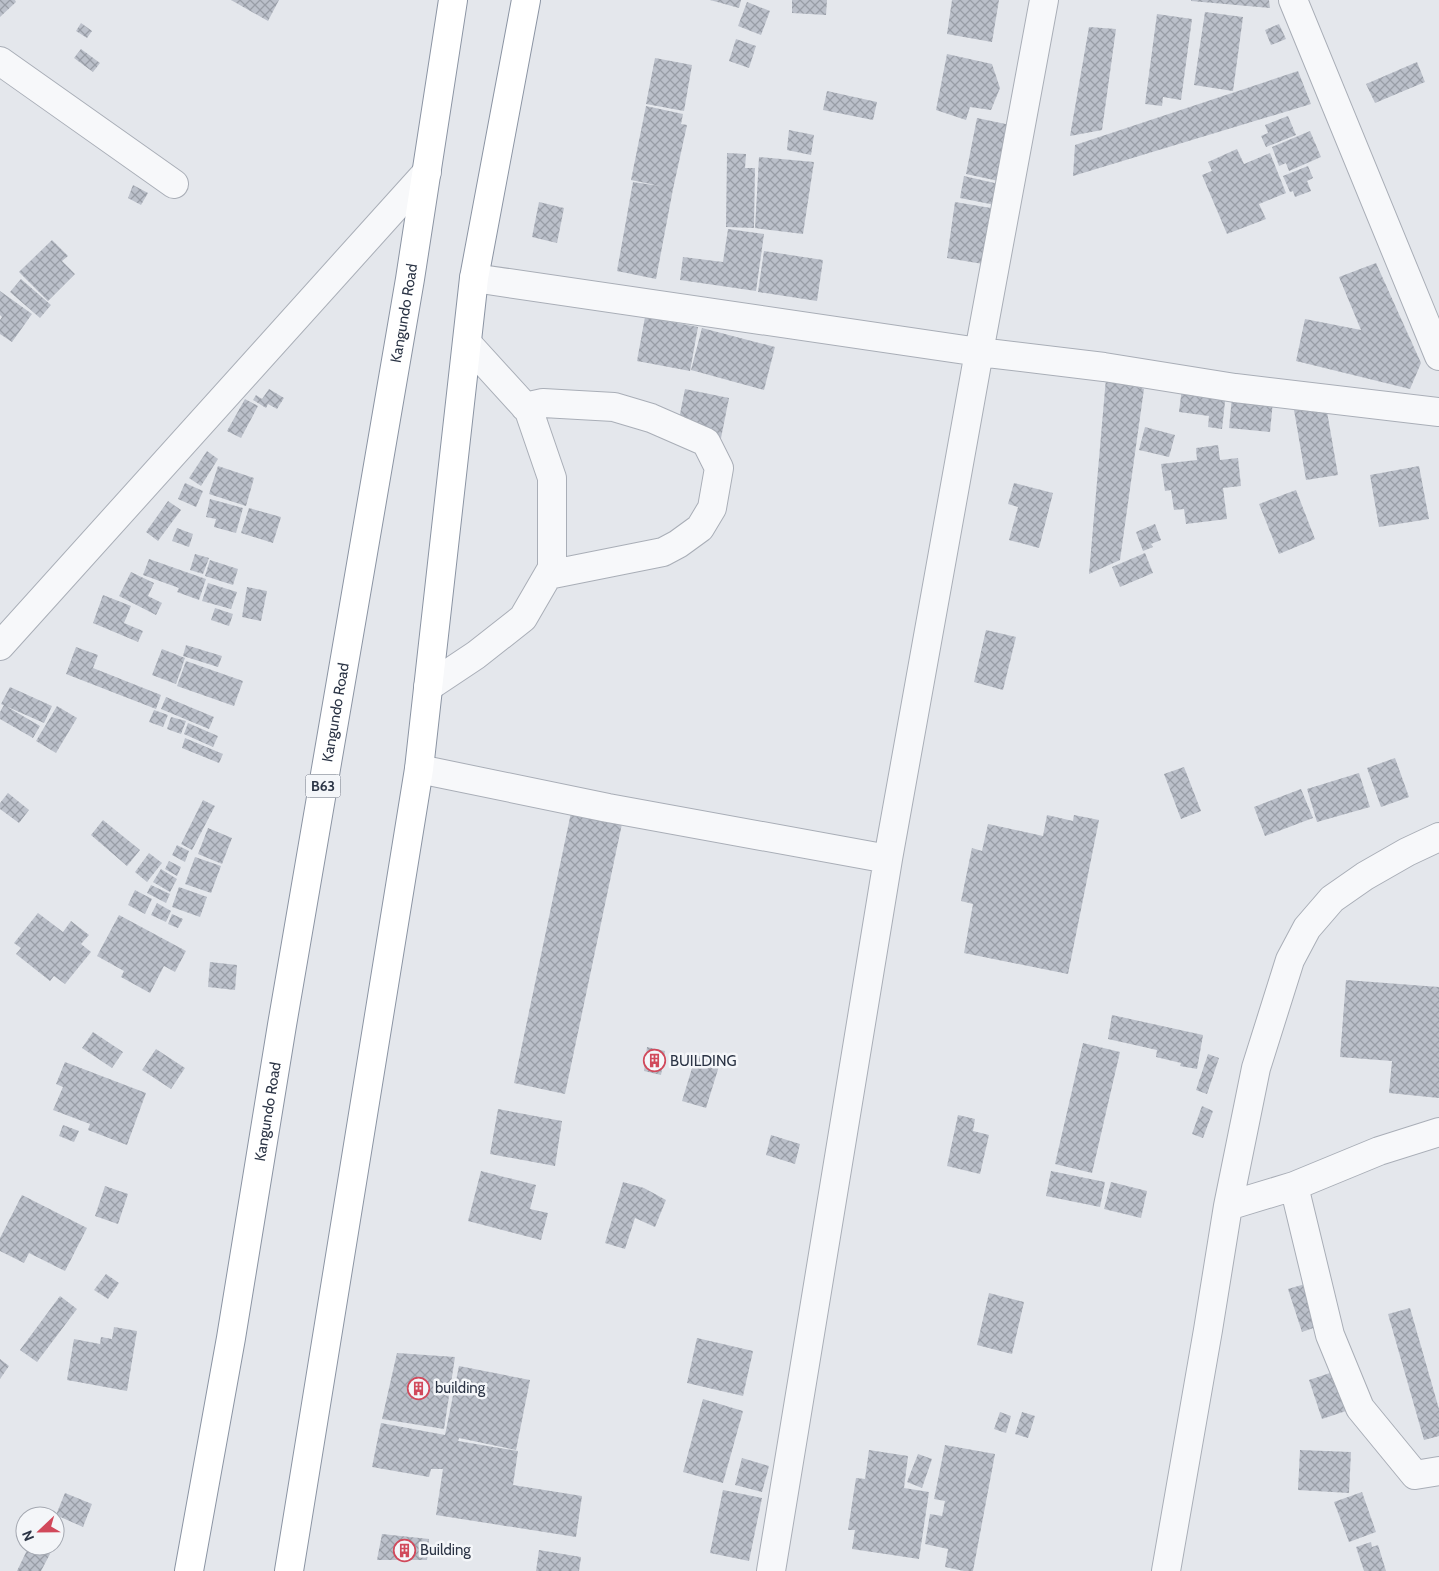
<svg xmlns="http://www.w3.org/2000/svg" width="1439" height="1571" viewBox="0 0 1439 1571" font-family="Cabin,sans-serif">
	<style>
		.building { fill: url(#building-cross-hatch) }
		.lines { fill: none; stroke-linecap: round; stroke-linejoin: round }
		.minor-casing { stroke: #a9aeb7; stroke-width: 30 }
		.highway-casing { stroke: #8b94a3; stroke-width: 30 }
		.minor { stroke: #f7f8fa; stroke-width: 28 }
		.highway { stroke: #fff; stroke-width: 28 }
		.labels { text-anchor: middle; dominant-baseline: central; stroke-width: 5; stroke-linejoin: round; paint-order: stroke }
		.shield { fill: #f4f6f9; stroke: #676e7b; stroke-width: 1 }
		.shield-label { font-size: 14px; font-weight: bold; fill: #2b3445 }
		.street-label { font-size: 15px; fill: #2b3445; stroke: #f4f6f9 }
		.poi-label { font-size: 15px; fill: #2b3445; stroke: #f4f6f9; text-anchor: start }
	</style>
	<defs>
		<pattern id="building-cross-hatch" width="8" height="8" patternUnits="userSpaceOnUse" patternTransform="scale(1.25)"><rect width="8" height="8" fill="#bbc0ca"/><path d="M0 0l8 8M0 8l8-8" fill="none" stroke="#989da6"/></pattern>
	</defs>
	<rect width="100%" height="100%" fill="#e4e7ec"/>
	<!-- building -->
	<path class="building" d="M0,0H15L16,2L0,17Z
		M231,0H279L268,21Z
		M710,0H741L739,8Z
		M792,0H827L826,15L792,13Z
		M952,0H999L992,42L947,34Z
		M1191,0H1269L1270,8L1191,1Z
		M747,2L770,11L761,35L738,26Z
		M1205,12L1243,17L1233,91L1194,85Z
		M1157,14L1192,19L1181,100L1163,97L1162,106L1145,104Z
		M81,23L92,31L87,38L76,31Z
		M1279,24L1286,39L1271,45L1265,30Z
		M1089,27L1116,29L1102,130L1070,136Z
		M736,39L756,46L749,68L729,61Z
		M81,49L100,63L93,72L74,58Z
		M947,54L992,64L1000,88L991,110L970,107L966,120L936,110Z
		M655,58L692,65L684,111L646,104Z
		M1417,62L1425,82L1375,103L1366,84Z
		M1298,71L1311,104L1073,176L1075,145Z
		M827,91L877,102L873,120L823,110Z
		M646,106L683,114L681,124L687,125L673,189L656,279L617,271L633,182L660,186L631,180Z
		M1288,116L1296,135L1266,147L1261,136L1268,133L1265,125Z
		M977,118L1015,126L1003,182L966,174Z
		M789,130L814,135L811,155L787,150Z
		M1310,131L1321,157L1289,171L1286,163L1279,166L1272,147Z
		M1237,149L1244,164L1270,153L1286,193L1259,204L1266,219L1227,234L1202,175L1212,171L1208,162Z
		M727,153L746,154L745,168H755L754,228L726,227Z
		M759,157L814,162L803,234L755,228Z
		M1308,166L1313,178L1307,181L1311,191L1295,197L1293,191L1290,192L1283,176Z
		M964,176L999,184L995,205L960,198Z
		M133,185L148,193L141,205L128,198Z
		M539,202L564,208L557,243L532,237Z
		M955,202L991,208L983,264L947,258Z
		M728,229L764,234L756,291L680,280L683,257L723,262Z
		M52,240L68,256L62,261L75,274L48,301L19,272Z
		M764,251L823,260L817,301L758,292Z
		M1376,263L1421,363L1410,389L1296,361L1305,319L1361,330L1339,277Z
		M21,279L51,305L40,318L10,292Z
		M0,291L32,314L12,342L0,334V320L2,317L0,315Z
		M645,317L698,327L690,371L637,361Z
		M702,328L775,347L764,390L691,370Z
		M1106,378L1144,389L1120,560L1089,574Z
		M1182,388L1226,393L1222,429L1208,427L1209,416L1179,412Z
		M269,389L284,398L277,409L268,404L266,408L253,400L256,395L262,399Z
		M685,389L729,398L721,438L677,429Z
		M1232,397L1273,401L1270,432L1229,428Z
		M245,399L258,406L241,438L227,431Z
		M1326,406L1338,475L1306,480L1294,410Z
		M1145,427L1175,435L1169,457L1139,450Z
		M1218,445L1220,460L1238,458L1241,486L1223,488L1227,519L1186,524L1184,509L1174,510L1171,490L1165,491L1161,464L1197,460L1196,448Z
		M207,451L218,459L201,486L189,478Z
		M218,466L254,478L246,506L209,494Z
		M1419,466L1429,519L1379,527L1370,475Z
		M185,483L203,491L196,507L178,499Z
		M1014,483L1053,493L1039,548L1009,540L1018,507L1008,504Z
		M1296,490L1315,539L1279,554L1259,504Z
		M210,499L243,508L236,533L214,527L216,519L206,517Z
		M168,501L181,510L158,541L146,532Z
		M249,508L281,517L273,543L241,533Z
		M1155,524L1161,540L1151,544L1153,547L1143,551L1136,532Z
		M177,528L193,534L189,547L172,541Z
		M1145,553L1153,573L1120,587L1112,567Z
		M195,554L209,558L203,574L190,570Z
		M149,559L206,579L199,600L177,592L179,588L143,575Z
		M210,560L238,569L233,585L205,576Z
		M131,572L154,583L148,596L162,603L156,615L119,596Z
		M208,583L237,592L231,609L202,601Z
		M247,587L267,591L261,621L242,617Z
		M103,595L131,606L124,623L143,631L138,642L93,623Z
		M215,608L233,614L229,626L211,620Z
		M986,630L1016,637L1003,690L974,682Z
		M186,645L222,656L218,667L183,656Z
		M76,647L98,655L93,668L161,695L156,709L66,674Z
		M162,649L185,658L176,684L152,675Z
		M186,661L243,681L234,706L177,686Z
		M10,687L52,706L44,723L1,704Z
		M166,697L214,717L209,729L161,709Z
		M4,705L40,726L33,738L0,719V712Z
		M57,706L77,718L56,753L36,741Z
		M154,710L168,715L163,727L149,722Z
		M171,717L186,721L181,734L167,729Z
		M188,723L218,736L213,747L184,734Z
		M185,738L223,754L219,763L182,748Z
		M1395,758L1409,797L1381,807L1367,768Z
		M1184,767L1201,811L1181,819L1164,774Z
		M1359,773L1370,807L1317,822L1307,789Z
		M1301,789L1313,818L1265,836L1254,807Z
		M8,793L29,810L19,823L0,809V803Z
		M203,800L215,806L192,850L181,844Z
		M572,808L623,819L565,1094L514,1083Z
		M1047,815L1073,821L1074,815L1099,820L1068,974L964,953L973,904L961,901L972,848L982,851L988,824L1043,836Z
		M103,820L140,850L127,866L91,835Z
		M208,828L232,838L222,864L198,854Z
		M177,845L189,851L185,862L172,855Z
		M149,853L162,863L147,882L135,872Z
		M195,857L221,866L211,893L185,884Z
		M169,861L181,867L177,876L165,869Z
		M161,869L177,879L170,892L153,882Z
		M151,885L170,894L166,903L147,893Z
		M179,887L207,897L200,917L172,907Z
		M135,890L152,899L145,914L128,905Z
		M157,903L171,911L166,922L151,915Z
		M38,913L63,932L71,921L89,935L81,944L91,952L65,984L54,976L50,981L16,954L21,948L14,943Z
		M172,914L183,919L178,928L168,924Z
		M119,915L186,951L175,972L164,966L150,993L121,977L124,971L97,956Z
		M210,962L237,965L235,990L208,987Z
		M1346,980L1439,987V1098L1389,1093L1392,1061L1340,1057Z
		M1112,1015L1203,1035L1197,1069L1180,1066L1181,1063L1156,1057L1157,1050L1108,1039Z
		M93,1032L123,1052L112,1068L82,1048Z
		M1083,1043L1120,1052L1092,1173L1055,1164Z
		M647,1047L665,1051L661,1075L644,1071Z
		M156,1049L185,1068L171,1089L142,1070Z
		M1208,1054L1219,1058L1207,1094L1196,1090Z
		M696,1055L720,1063L706,1108L682,1101Z
		M65,1062L146,1093L127,1145L88,1130L90,1124L53,1110L63,1087L56,1084Z
		M1202,1106L1213,1111L1203,1138L1192,1134Z
		M498,1109L562,1121L555,1166L490,1154Z
		M958,1115L975,1119L973,1131L989,1135L980,1174L947,1166Z
		M63,1125L79,1131L74,1142L59,1136Z
		M771,1135L800,1144L795,1164L766,1155Z
		M481,1171L536,1185L530,1209L548,1213L541,1240L468,1221Z
		M1051,1171L1105,1182L1100,1207L1046,1196Z
		M623,1182L644,1188L666,1200L655,1227L635,1218L625,1249L605,1243Z
		M1111,1182L1147,1191L1141,1218L1104,1209Z
		M105,1186L128,1194L118,1224L95,1216Z
		M22,1195L87,1228L65,1271L29,1253L24,1263L0,1251V1238Z
		M106,1274L119,1283L108,1299L94,1290Z
		M1305,1284L1319,1326L1302,1332L1288,1289Z
		M989,1293L1024,1302L1012,1354L977,1345Z
		M60,1296L77,1309L37,1362L20,1350Z
		M1410,1308L1439,1409V1436L1424,1440L1388,1314Z
		M114,1327L137,1331L127,1391L67,1380L74,1339L100,1344L101,1337L112,1339Z
		M697,1338L753,1351L743,1396L687,1383Z
		M397,1353L455,1357L444,1429L382,1419Z
		M0,1359L9,1366L0,1379Z
		M459,1366L530,1380L516,1450L459,1438L458,1441L518,1451L513,1485L582,1496L576,1537L436,1515L443,1469H431L429,1477L372,1467L381,1423L445,1435Z
		M1333,1372L1346,1411L1322,1419L1309,1380Z
		M703,1399L743,1411L723,1483L683,1472Z
		M1000,1412L1011,1416L1006,1433L994,1429Z
		M1022,1412L1035,1416L1028,1438L1015,1434Z
		M945,1445L995,1454L973,1571H964L945,1567L948,1549L925,1544L930,1514L942,1516L945,1501L934,1499Z
		M869,1450L908,1456L904,1488L929,1492L919,1559L852,1549L855,1530H848L856,1478L865,1479Z
		M1300,1450L1351,1452L1349,1493L1298,1490Z
		M918,1454L932,1459L922,1488L907,1482Z
		M742,1458L769,1466L762,1492L735,1485Z
		M723,1490L762,1498L749,1561L710,1553Z
		M1362,1492L1376,1532L1349,1542L1334,1502Z
		M65,1493L92,1504L83,1527L56,1515Z
		M382,1534L429,1539L427,1560H377Z
		M1371,1542L1372,1547L1378,1545L1386,1571H1364L1356,1547Z
		M29,1546H34L50,1554L41,1571H17Z
		M539,1550L581,1557L579,1571H536Z"/>
	<g class="lines">
		<defs>
			<path id="minor" d="M1293,0L1439,356
				M0,61L174,184
				M474,278L979,352L1104,367L1235,388L1439,412
				M525,407L543,403L614,407L651,418L706,442L719,468L712,508L700,528L678,544L663,552L548,575
				M0,646L427,172
				M428,687L476,655L523,618L552,568V478L529,411L467,343
				M419,769L608,808L888,859
				M1294,1186L1330,1335L1360,1408L1415,1475L1439,1471
				M1228,1206L1256,1068L1290,960L1307,928L1332,899L1365,876L1407,852L1439,837
				M771,1571L888,859L979,352L1044,0
				M1166,1571L1208,1330L1228,1206L1294,1186L1379,1151L1439,1132"/>
			<g id="highway">
				<path id="s1" d="M189,1571L231,1338L282,1025L410,279L453,0"/>
				<path d="M289,1571L419,769L474,278L526,0"/>
			</g>
		</defs>
		<!-- minor casing -->
		<use href="#minor" class="minor-casing"/>
		<!-- highway casing -->
		<use href="#highway" class="highway-casing"/>
		<!-- minor -->
		<use href="#minor" class="minor"/>
		<!-- highway -->
		<use href="#highway" class="highway"/>
	</g>
	<!-- icons -->
	<defs>
		<symbol id="building-ring" viewBox="-11 -11 22 22"><circle r="9.5" fill="#f4f6f9" stroke="#d1495b" stroke-width="1.5"/><path d="M-4-6H4V6H1V3H-1V6H-4ZM-2.5-4.3h1.7v1.8h-1.7ZM.8-4.3h1.7v1.8H.8ZM-2.5-1h1.7V.8h-1.7ZM.8-1h1.7V.8H.8Z" fill="#d1495b"/></symbol>
	</defs>
	<g fill-rule="evenodd">
		<use href="#building-ring" x="642" y="1048" width="25" height="25"/>
		<use href="#building-ring" x="406" y="1376" width="25" height="25"/>
		<use href="#building-ring" x="392" y="1538" width="25" height="25"/>
	</g>
	<g class="labels">
		<!-- shield labels -->
		<rect class="shield" x="305.5" y="774.5" width="35" height="23" rx="4"/>
		<g class="shield-label">
			<text x="323" y="786">B63</text>
		</g>
		<!-- street labels -->
		<g class="street-label">
			<text stroke="none"><textPath href="#s1" startOffset="1276">Kangundo Road</textPath></text>
			<text stroke="none"><textPath href="#s1" startOffset="871">Kangundo Road</textPath></text>
			<text stroke="none"><textPath href="#s1" startOffset="466">Kangundo Road</textPath></text>
		</g>
		<!-- poi labels -->
		<g class="poi-label">
			<text x="670" y="1061">BUILDING</text>
			<text x="435" y="1388">building</text>
			<text x="420" y="1550">Building</text>
		</g>
	</g>
	<!-- north arrow -->
	<g transform="translate(40 1531) rotate(248)"><circle r="24" fill="#f4f6f9" stroke="#a4a8b1"/>
	<path d="M0-4L9 19L0 12L-9 19Z" fill="#d1495b"/>
	<text y="-8" font-size="14" font-weight="bold" text-anchor="middle" fill="#2b3445">N</text>
	</g>
</svg>
